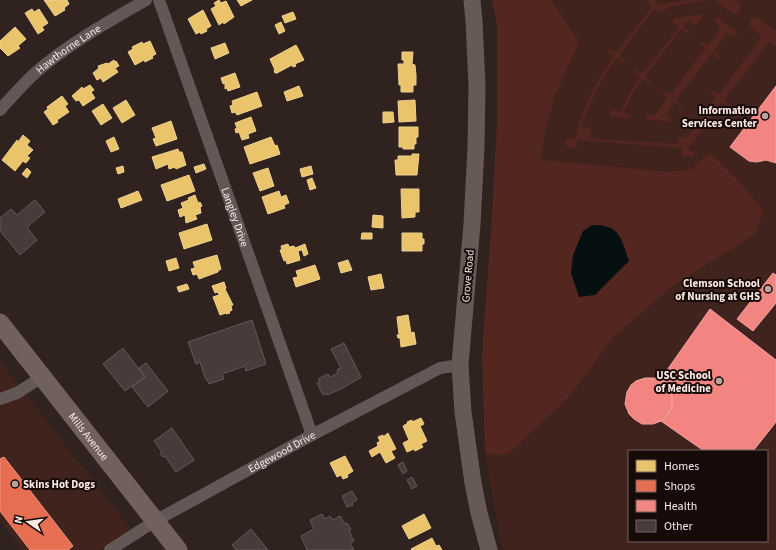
<svg xmlns="http://www.w3.org/2000/svg" width="776" height="550" viewBox="0 0 776 550" font-family="'Source Sans 3',sans-serif">
	<style>
		.built { fill: #41231d; fill-rule: evenodd }
		.green { fill: #53271f }
		.water { fill: #071011 }
		.homes { fill: #e9c46a; stroke: #efcf8f }
		.shops { fill: #e76f51; stroke: #ee947e }
		.health { fill: #f28482; stroke: #f5a3a0 }
		.building { fill: #483b39; stroke: #655856 }
		.lines { fill: none; stroke-linecap: round; stroke-linejoin: round }
		.street { stroke: #635855; stroke-width: 12 }
		.secondary { stroke: #675956; stroke-width: 17 }
		.primary { stroke: #70615e; stroke-width: 19 }
		.poi-dot { fill: #b5a4a0; stroke: #160b08; stroke-width: 1.5 }
		.labels { text-anchor: middle; dominant-baseline: central; stroke-width: 4; stroke-linejoin: round; paint-order: stroke }
		.street-label { font-size: 11px; fill: #fdeae6; stroke: #160b08 }
		.poi-label { font-size: 11px; font-weight: bold; fill: #fdeae6; stroke: #160b08; text-anchor: end }
	</style>
	<rect width="100%" height="100%" fill="#30221f"/>
	<!-- built -->
	<path class="built" d="M492,0H776V550H502L485,454L482,354L491,231L497,125V24ZM629,451H767V541H629Z
		M0,361L131,529L100,550H22L0,520Z"/>
	<!-- green -->
	<path class="green" d="M492,0H551L579,42L555,95L545,132L540,160L670,172L692,169L710,152L736,178L763,210L756,233L673,286L613,337L569,397L507,455L485,454L482,354L491,231L497,125V24Z
		M646,0H655L656,5L689,0H709L670,6L662,13L654,9L619,56L625,61V63H623L616,58C602,79 589,101 582,126L591,129L590,139L677,144L679,136L687,138L698,121L716,98L709,91L712,90L718,95L762,37L750,26V22L753,18H759L776,31V46L769,42L724,100L731,105V107L722,103L688,148L695,153L692,157H683L682,155V148L578,140L576,148L567,147L565,144L566,139L568,138L575,139C584,106 594,84 614,56L608,51V49L616,53L652,7Z
		M714,0H735L740,4V11L736,14L732,13Z
		M703,14V16L696,25L688,20L683,27L690,32V35L681,29L645,76L651,82V83L650,84L643,79L633,93L623,112L630,116L631,118L609,116L612,109L620,112L630,92L640,77L634,72V70H636L642,74L679,28L673,22V19Z
		M716,18H719L737,33V35L734,37L727,33L714,51L720,56V58H718L712,53L676,100L683,107H681L674,102L666,114L672,119V122L644,119L647,113L655,116L668,97L661,92V91H664L670,95L705,48L699,43L700,41L708,45L721,28L715,22Z"/>
	<!-- water -->
	<path class="water" d="M592,225C620,224 621,238 629,261L595,295L579,297L571,273L573,255L583,231Z"/>
	<!-- homes -->
	<path class="homes" d="M44,0H67L69,4L64,8L65,10L55,16Z
		M219,0L221,3L226,1L234,17L224,24L223,22L219,25L211,9L216,6L214,3Z
		M237,0H252L241,6Z
		M32,9L34,12L39,9L48,23L42,27L44,30L38,34L25,13Z
		M203,10L211,26L206,29L207,31L201,34L200,32L196,34L188,19Z
		M293,12L296,19L285,23L282,16Z
		M281,22L285,31L279,34L275,25Z
		M15,27L26,39L18,46L20,48L8,56L0,48V41Z
		M150,41L156,54L152,56L153,58L145,62L144,60L135,65L128,52L133,49L132,47L142,42L143,44Z
		M225,43L229,53L215,59L211,48Z
		M296,45L304,60L295,64L296,66L293,67L292,65L277,73H275L274,70H275L270,59Z
		M402,52H413L412,64L415,65L416,75V85H413V92H401V85H399L398,64H404V60H402Z
		M114,60L115,62L116,61L119,66L115,68L118,72L103,82L101,78L97,80L93,73L99,68L98,66L107,63L108,64Z
		M235,73L240,87L228,91L227,88L225,89V83L223,84L221,78Z
		M90,85L94,90L91,92L95,98L83,106L79,100L76,101L72,96L82,87L83,89Z
		M299,86L303,96L287,101L284,92Z
		M257,92L262,106L237,115L235,112L232,113L230,106L233,105L232,101Z
		M62,96L68,104L65,106L69,112L57,120L58,122L53,125L44,112L48,109L47,107Z
		M126,100L135,115L122,123L113,108Z
		M415,100L416,121L399,122L398,101Z
		M103,104L112,118L101,125L92,111Z
		M383,112H393L394,122L383,123Z
		M251,117L256,131L248,134L249,138L242,140L239,132L236,133L235,129L237,128L235,123Z
		M171,121L177,139L156,146L153,139L156,138L152,128Z
		M399,127H418V137H416V144H414V149H403V147H399Z
		M23,135L30,141L27,145L33,150L27,156L30,158L26,163L23,161L15,171L2,160L17,140L18,142Z
		M114,137L119,149L111,152L106,141Z
		M271,137L275,146L277,145L280,154L250,164L244,147Z
		M178,149L179,152H182L186,165L176,169L175,167L169,169L168,164L156,169L152,157Z
		M412,154H419L417,175H396L395,160H398V156H412Z
		M204,164L206,169L196,173L194,167Z
		M123,166L124,172L118,174L116,168Z
		M311,166L313,174L302,177L300,169Z
		M27,168L31,172L27,178L22,174Z
		M268,168L274,186L260,191L253,173Z
		M189,175L195,191L167,201L161,185Z
		M312,178L316,188L310,190L307,180Z
		M401,189H419V212H415V217L402,218Z
		M138,191L142,200L121,208L118,199Z
		M279,191L281,197L286,195L289,203L284,205L285,208L268,214L262,197Z
		M195,195L198,203L200,202L202,206L200,207L201,213L195,215L197,219L186,223L185,215L180,217L178,210L183,208L181,203L189,200L188,198Z
		M373,215L383,216V228L372,227Z
		M207,224L212,240L184,249L179,233Z
		M362,233H372V239H361Z
		M402,233H422V239H424V244H422V251H402Z
		M288,244L289,247L294,246L295,248L305,244L308,254L304,256L302,250L298,251L300,260L287,264L286,260L284,261L280,250H282L281,246Z
		M217,255L221,269L218,271V272L199,279L197,274L193,275L191,269L195,268L193,262Z
		M176,258L179,268L169,271L166,261Z
		M348,260L352,270L341,273L338,263Z
		M315,265L320,279L296,287L293,278L298,277L296,271Z
		M381,274L384,288L371,290L368,277Z
		M224,282L226,288L225,289L233,305L231,306L232,310L229,312L230,313L226,314V313L220,315L213,297L219,295L218,292L215,293L212,286Z
		M187,284L189,289L179,292L177,287Z
		M408,315L411,333L414,332L416,344L401,347L400,338H398L397,335H399L397,317Z
		M421,418L424,424L420,426L427,441L421,444L423,447L415,451L414,449L407,452L403,443L409,440L403,426L408,423L407,422L412,420V422Z
		M388,433L396,449L391,451L395,458L386,463L380,452L372,457L369,451L378,446L377,443L380,441L378,437L383,435V437Z
		M345,456L353,471L347,475L348,477L343,479L341,475L337,477L330,463Z
		M424,514L431,528L409,539L402,526Z
		M432,538L436,546L439,545L442,550H412L411,549Z"/>
	<!-- shops -->
	<path class="shops" d="M4,457L73,546L68,550H30L0,511V459Z"/>
	<!-- health -->
	<path class="health" d="M776,86V163L766,160L757,162L749,161L730,147Z
		M773,273L776,275V303L753,331L737,319Z
		M710,309L776,360V422L753,451H704L661,421L668,414L672,406V397L669,388L665,382L660,380Z
		M645,378H654L665,382L669,388L672,397V406L668,414L661,421L653,424H642L634,419L629,414L625,404L627,392L631,385L636,381Z"/>
	<!-- building -->
	<path class="building" d="M35,200L45,212L27,227L37,240L20,255L0,231V218L11,209L17,215Z
		M252,320L266,364L246,371L245,366L222,374L224,379L209,384L207,379L206,380L200,362L196,364L188,342Z
		M344,343L361,377L341,389L327,395L326,393L323,395L317,383L320,382L318,379L328,374L330,377L338,373L337,370L341,368L331,349Z
		M123,348L145,377L125,391L103,364Z
		M146,363L168,391L148,407L132,387L145,377L139,368Z
		M172,428L194,460L176,472L165,456L163,457L160,453L162,452L154,441Z
		M403,462L407,471L403,474L398,465Z
		M412,477L417,486L412,489L407,480Z
		M352,491L357,500L352,503L353,505L347,507L342,496Z
		M322,514L325,519L330,516L333,520L340,516L345,524L347,523L351,530L349,531L354,541L350,543L354,550H307L301,536L314,529L310,520Z
		M251,529L268,550H236L232,545Z"/>
	<g class="lines">
		<!-- street -->
		<g class="street">
			<path id="s1" d="M159,0L312,435"/>
			<path id="s2" d="M0,110C11,98 22,85 34,74C65,46 109,21 146,0"/>
			<path d="M0,399L17,393L42,377"/>
			<path id="s3" d="M110,550L155,521L312,435L440,368L460,365"/>
		</g>
		<!-- secondary -->
		<path class="secondary" d="M472,0L474,21L477,86L476,147L472,224L460,365L463,412L473,483L479,513L489,550"/>
		<!-- primary -->
		<path class="primary" id="s4" d="M0,323L178,550"/>
	</g>
	<!-- markers -->
	<g class="poi-dot">
		<circle cx="765" cy="116" r="4"/>
		<circle cx="768" cy="289" r="4"/>
		<circle cx="719" cy="381" r="4"/>
		<circle cx="15" cy="484" r="4"/>
	</g>
	<g class="labels">
		<!-- street labels -->
		<g class="street-label">
			<text stroke="none"><textPath href="#s2" startOffset="92">Hawthorne Lane</textPath></text>
			<text stroke="none"><textPath href="#s1" startOffset="230">Langley Drive</textPath></text>
			<text transform="translate(468 276) rotate(-85)">Grove Road</text>
			<text stroke="none"><textPath href="#s4" startOffset="144">Mills Avenue</textPath></text>
			<text stroke="none"><textPath href="#s3" startOffset="198">Edgewood Drive</textPath></text>
		</g>
		<!-- poi labels -->
		<g class="poi-label">
			<text x="757" y="110">Information<tspan x="757" dy="13">Services Center</tspan></text>
			<text x="760" y="283">Clemson School<tspan x="760" dy="13">of Nursing at GHS</tspan></text>
			<text x="711" y="375">USC School<tspan x="711" dy="13">of Medicine</tspan></text>
			<text x="23" y="484" text-anchor="start">Skins Hot Dogs</text>
		</g>
	</g>
	<!-- legend -->
	<rect x="628" y="450" width="140" height="92" fill="#160b08" stroke="#726461"/>
	<rect x="636" y="460" width="20" height="12" fill="#e9c46a" stroke="#726461"/>
	<text x="664" y="470" font-size="12" fill="#fdeae6">Homes</text>
	<rect x="636" y="480" width="20" height="12" fill="#e76f51" stroke="#726461"/>
	<text x="664" y="490" font-size="12" fill="#fdeae6">Shops</text>
	<rect x="636" y="500" width="20" height="12" fill="#f28482" stroke="#726461"/>
	<text x="664" y="510" font-size="12" fill="#fdeae6">Health</text>
	<rect x="636" y="520" width="20" height="12" fill="#483b39" stroke="#726461"/>
	<text x="664" y="530" font-size="12" fill="#fdeae6">Other</text>
	<!-- north arrow -->
	<g transform="translate(28 522) rotate(283)" stroke="#160b08" stroke-width="3" paint-order="stroke">
	<path d="M0-3L7 15L0 10L-7 15Z" fill="#fdeae6"/>
	<text y="-6" font-size="11" font-weight="bold" text-anchor="middle" fill="#fdeae6">N</text>
	</g>
</svg>
